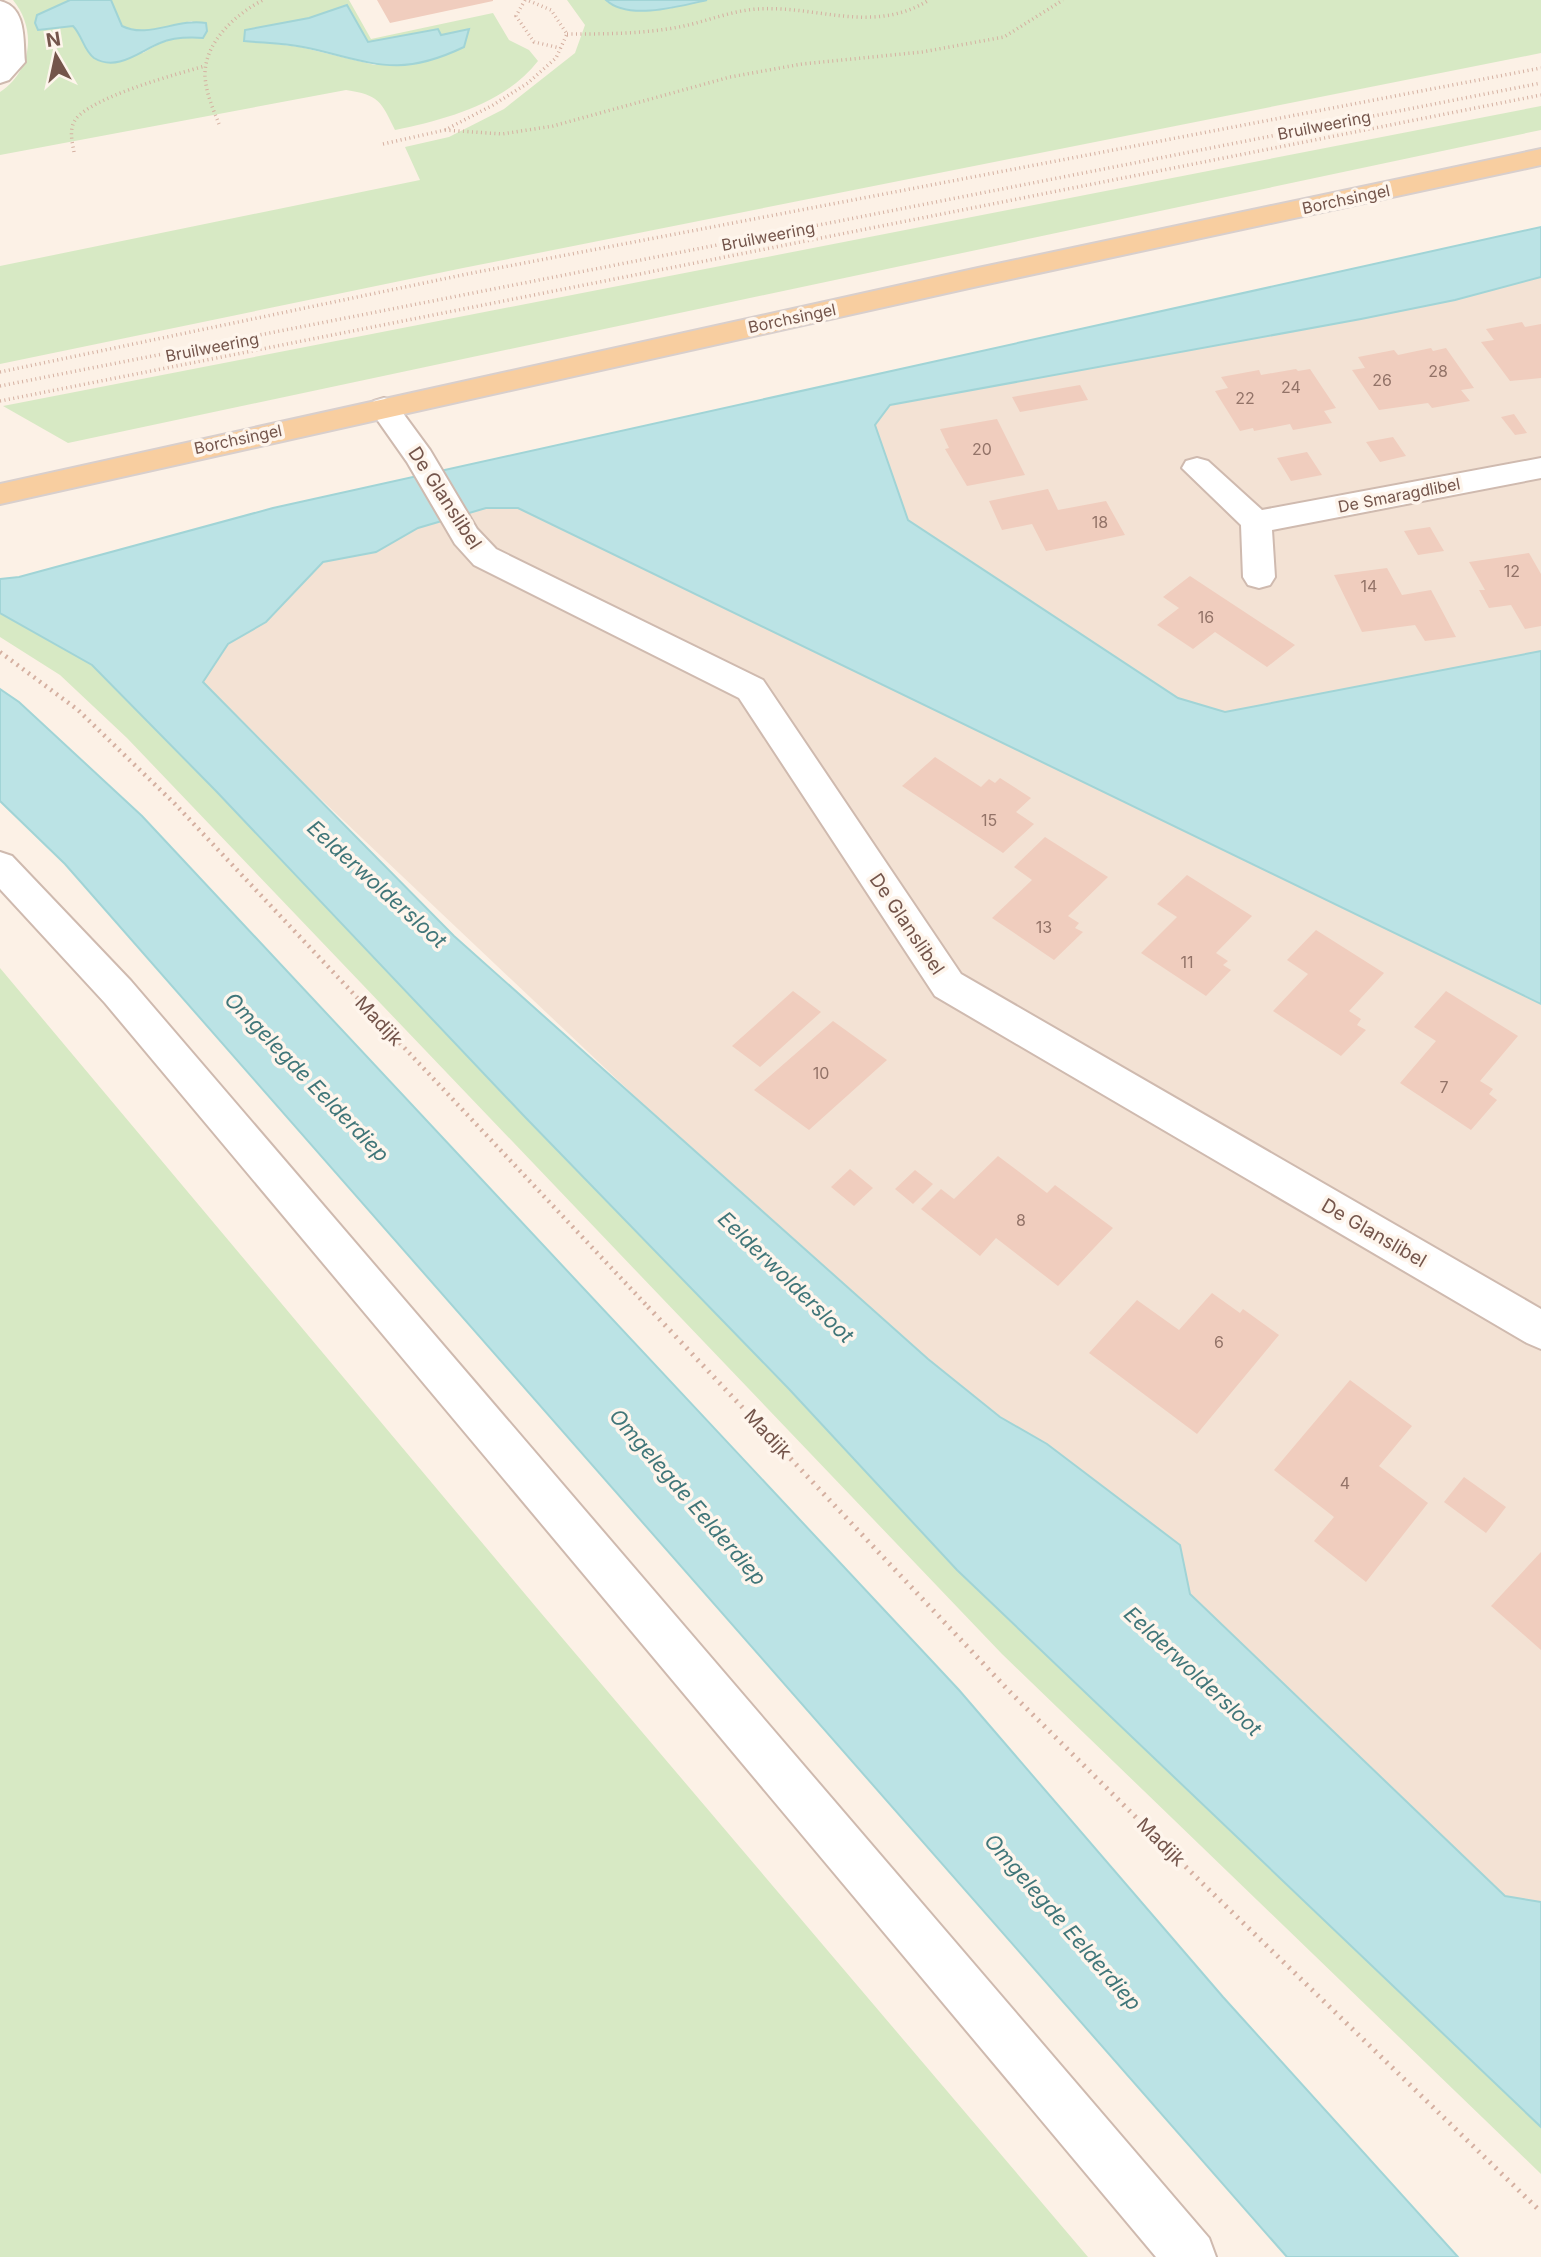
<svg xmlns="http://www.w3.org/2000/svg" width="1541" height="2257" viewBox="0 0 1541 2257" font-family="Inter,sans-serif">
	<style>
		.residential { fill: #f3e2d4 }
		.green { fill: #d7e9c4; fill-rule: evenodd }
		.water { fill: #bbe3e5; stroke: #a1d4d6; stroke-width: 2 }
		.building { fill: #f0cdbe }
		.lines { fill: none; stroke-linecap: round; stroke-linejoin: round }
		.minor-casing { stroke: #cfbaaf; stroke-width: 4 }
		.major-casing { stroke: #d8cfcd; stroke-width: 4 }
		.path-far2 { stroke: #d5b0a1; stroke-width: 3.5; stroke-dasharray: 1 3.5; stroke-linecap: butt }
		.path-far1 { stroke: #d5b0a1; stroke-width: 4.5; stroke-dasharray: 2 5; stroke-linecap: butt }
		.path { stroke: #d5b0a1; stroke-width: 5; stroke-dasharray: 2 6; stroke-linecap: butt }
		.minor { fill: #fff; fill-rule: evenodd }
		.major { fill: #f8cea0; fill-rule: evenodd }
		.labels { text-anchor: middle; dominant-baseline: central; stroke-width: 7; stroke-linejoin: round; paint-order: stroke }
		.far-street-label { font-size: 16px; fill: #74554b; stroke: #fef5ec }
		.number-label { font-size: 16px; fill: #937368 }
		.street-label { font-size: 19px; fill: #74554b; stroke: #fef5ec }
		.water-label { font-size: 21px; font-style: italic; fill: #407679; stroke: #fef5ec }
	</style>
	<rect width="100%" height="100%" fill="#fcf1e6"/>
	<!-- residential -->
	<path class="residential" d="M1541,260V697L1222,760L886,539L830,408Z
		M519,484L1541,945V1954L176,662L343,527Z"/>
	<!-- green -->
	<path class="green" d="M13,0H70L38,15L58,26H73L81,34L85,47L143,53L160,43L185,36L203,38L192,21C169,25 144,37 122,26L111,0H349L371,39L493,13L509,40L529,50L538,61C506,103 445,120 395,130C381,101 379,95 346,90L0,155V92C32,71 37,29 13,0ZM347,6L368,42L437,29L441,35L469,29L375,65L300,47L244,40L245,30L309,18Z
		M567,0H606L608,3L668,9L707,0H1541V53L463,268L0,364V266L420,180L405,147L449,137L504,109L575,53L585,25Z
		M1541,106V130L68,443L3,406Z
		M0,613L92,665L216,791L525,1117L789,1389L957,1570L1541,2127V2174L1002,1654L127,738L60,675L0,637Z
		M0,968L541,1613L1088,2257H0Z"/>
	<!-- water -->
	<path class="water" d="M70,0H111L122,26C148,39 177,18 206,23L207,31L203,38C188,37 174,37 160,43C140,51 117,72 94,58C84,51 82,35 73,26L38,30L35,23L37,15Z
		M606,0H707C681,6 628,21 606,0Z
		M347,5L368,42L438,29L441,35L469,29L464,47C395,80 371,61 303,47C283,43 263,43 244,41L245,30L309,18Z
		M1541,227V277L1455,300L1361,319L890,405L875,425L908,520L1178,698L1225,712L1541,651V1004L518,508H486L418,528L376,552L323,562L266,622L228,644L203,682L454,936L928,1359L1000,1417L1047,1444L1180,1545L1190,1594L1505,1896L1541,1902V2127L957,1570L789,1389L525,1117L216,791L92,665L0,613V579L19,577L273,508Z
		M0,689L19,702L142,816L959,1690L1223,1997L1458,2257H1287L65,864L0,801Z"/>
	<!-- building -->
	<path class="building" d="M377,0H493V1L390,23Z
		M1522,322L1525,327L1541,324V378L1510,381L1481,342L1494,340L1486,329Z
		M1431,348L1433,351L1446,348L1474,388L1461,390L1470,401L1432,408L1428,403L1379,410L1352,370L1365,368L1358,357L1394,350L1398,355Z
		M1296,369L1298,371L1310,369L1336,408L1324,411L1332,423L1293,430L1290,424L1254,431L1253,428L1240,431L1215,391L1228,388L1221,377L1259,370L1261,375Z
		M1080,385L1088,400L1020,412L1012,397Z
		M1514,414L1527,433L1515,435L1501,417Z
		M997,419L1025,475L967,486L945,449L949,448L940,429Z
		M1393,437L1406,456L1380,462L1366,442Z
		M1307,452L1322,475L1291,481L1277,458Z
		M1048,489L1058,510L1106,501L1125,535L1046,551L1032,524L1002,530L989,501Z
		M1430,527L1444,551L1418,555L1404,531Z
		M1529,553L1541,574V626L1525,629L1511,605L1489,608L1479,590H1485L1469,562Z
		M1387,568L1402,595L1431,590L1456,637L1425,641L1415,625L1362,632L1334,575Z
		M1190,576L1295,645L1267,667L1215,632L1193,649L1157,625L1179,608L1163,597Z
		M935,757L981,787L989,779L995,783L1000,778L1031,798L1016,812L1034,824L1003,853L902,786Z
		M1045,837L1108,877L1068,916L1079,923L1075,928L1083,932L1054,960L992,918L1032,880L1014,867Z
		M1187,875L1252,916L1216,953L1228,961L1223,965L1231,970L1206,996L1141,953L1177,917L1157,904Z
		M1316,930L1384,973L1349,1011L1361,1019L1357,1025L1366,1030L1341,1056L1273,1011L1308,974L1287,960Z
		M793,991L821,1012L760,1067L732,1046Z
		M1446,991L1518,1036L1480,1081L1493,1089L1489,1094L1497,1100L1471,1130L1400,1083L1436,1041L1414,1027Z
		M833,1021L887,1060L809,1130L754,1090Z
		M998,1156L1047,1193L1055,1185L1113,1228L1058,1286L996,1238L980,1256L921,1209L941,1189L954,1199Z
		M850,1169L873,1188L854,1206L831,1187Z
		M915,1170L933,1184L913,1204L895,1189Z
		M1212,1293L1240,1313L1243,1309L1279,1335L1197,1434L1089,1353L1137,1300L1179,1330Z
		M1350,1380L1412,1426L1379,1466L1428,1503L1366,1582L1314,1541L1334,1517L1274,1470Z
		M1464,1477L1506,1507L1486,1533L1444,1502Z
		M1541,1552V1650L1491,1606Z"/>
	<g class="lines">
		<defs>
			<path id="minor" d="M0,1C27,7 23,40 25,62L9,80L0,83Z
				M384,398L394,401L430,450L477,529L496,549L763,680L961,974L1541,1309V1349L1527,1343L935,996L739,698L474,565L455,544L407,462L369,408L374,401Z
				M1197,458L1208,461L1262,510L1541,458V478L1272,530L1275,577L1270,585L1259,588L1248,585L1243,577L1241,525L1182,468L1186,461Z
				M0,852L12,856L131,981L1209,2238L1216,2257H1156L105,1003L0,889Z"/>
			<path id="major" d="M1541,149V165L978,286L0,504V484L978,268Z"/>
		</defs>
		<!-- minor casing -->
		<use href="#minor" class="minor-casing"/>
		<!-- major casing -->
		<use href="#major" class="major-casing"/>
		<!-- path-far2 -->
		<path class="path-far2" d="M525,0L516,16L534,42L560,48
			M567,34C604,34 642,34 679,27C705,22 730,11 757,9C817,5 873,35 929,0
			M219,124C213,109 206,93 205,76C204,42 236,14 263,0
			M445,130L502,134L553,126L730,77L802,64L922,52L1004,37L1063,0
			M383,144L445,130L493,105L528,83L556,58L567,34L551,10L527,0
			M74,152C72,141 69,130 75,120C91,97 177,74 205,66
			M0,372L467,274L1541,68
			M0,386L1541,83
			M0,401L1541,95"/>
		<!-- path-far1 -->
		<path class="path-far1" d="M0,652L78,710L175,804L649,1308"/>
		<!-- path -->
		<path class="path" d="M648,1307L1009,1691L1202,1883L1541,2212"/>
		<!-- minor -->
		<use href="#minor" class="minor"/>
		<!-- major -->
		<use href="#major" class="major"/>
	</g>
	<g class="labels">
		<!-- far-street labels -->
		<g class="far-street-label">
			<text transform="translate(1324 125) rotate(-11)">Bruilweering</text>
			<text transform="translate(1346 199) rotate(-12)">Borchsingel</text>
			<text transform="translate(768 236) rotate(-11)">Bruilweering</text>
			<text transform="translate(792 318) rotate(-12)">Borchsingel</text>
			<text transform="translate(212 347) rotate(-11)">Bruilweering</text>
			<text transform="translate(238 439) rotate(-12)">Borchsingel</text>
			<text transform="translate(1399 495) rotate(-11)">De Smaragdlibel</text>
		</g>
		<!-- number labels -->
		<g class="number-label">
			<text x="1438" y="371">28</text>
			<text x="1382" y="380">26</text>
			<text x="1291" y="387">24</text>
			<text x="1245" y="398">22</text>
			<text x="982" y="449">20</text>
			<text x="1100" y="522">18</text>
			<text x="1512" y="571">12</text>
			<text x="1369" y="586">14</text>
			<text x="1206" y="617">16</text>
			<text x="989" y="820">15</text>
			<text x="1044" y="927">13</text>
			<text x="1187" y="962">11</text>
			<text x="821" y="1073">10</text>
			<text x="1444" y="1087">7</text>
			<text x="1021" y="1220">8</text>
			<text x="1219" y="1342">6</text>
			<text x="1345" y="1483">4</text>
		</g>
		<!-- street labels -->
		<g class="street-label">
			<text transform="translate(445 498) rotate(57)">De Glanslibel</text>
			<text transform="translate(907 924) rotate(56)">De Glanslibel</text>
			<text transform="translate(379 1021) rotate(47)">Madijk</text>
			<text transform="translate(1374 1233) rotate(30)">De Glanslibel</text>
			<text transform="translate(768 1434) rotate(47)">Madijk</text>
			<text transform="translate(1161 1842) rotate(45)">Madijk</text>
		</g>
		<!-- water labels -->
		<g class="water-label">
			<text transform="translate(377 884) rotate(42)">Eelderwoldersloot</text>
			<text transform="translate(307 1077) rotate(46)">Omgelegde Eelderdiep</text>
			<text transform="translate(786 1277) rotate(44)">Eelderwoldersloot</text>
			<text transform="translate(688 1497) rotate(49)">Omgelegde Eelderdiep</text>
			<text transform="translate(1193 1671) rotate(43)">Eelderwoldersloot</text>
			<text transform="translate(1063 1922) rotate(49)">Omgelegde Eelderdiep</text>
		</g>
	</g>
	<!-- north arrow -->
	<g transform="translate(56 56) rotate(351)" stroke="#fef5ec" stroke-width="5" paint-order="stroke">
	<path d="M0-5L12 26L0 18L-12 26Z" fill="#74554b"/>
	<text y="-10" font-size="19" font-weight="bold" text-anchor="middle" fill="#74554b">N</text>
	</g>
</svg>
